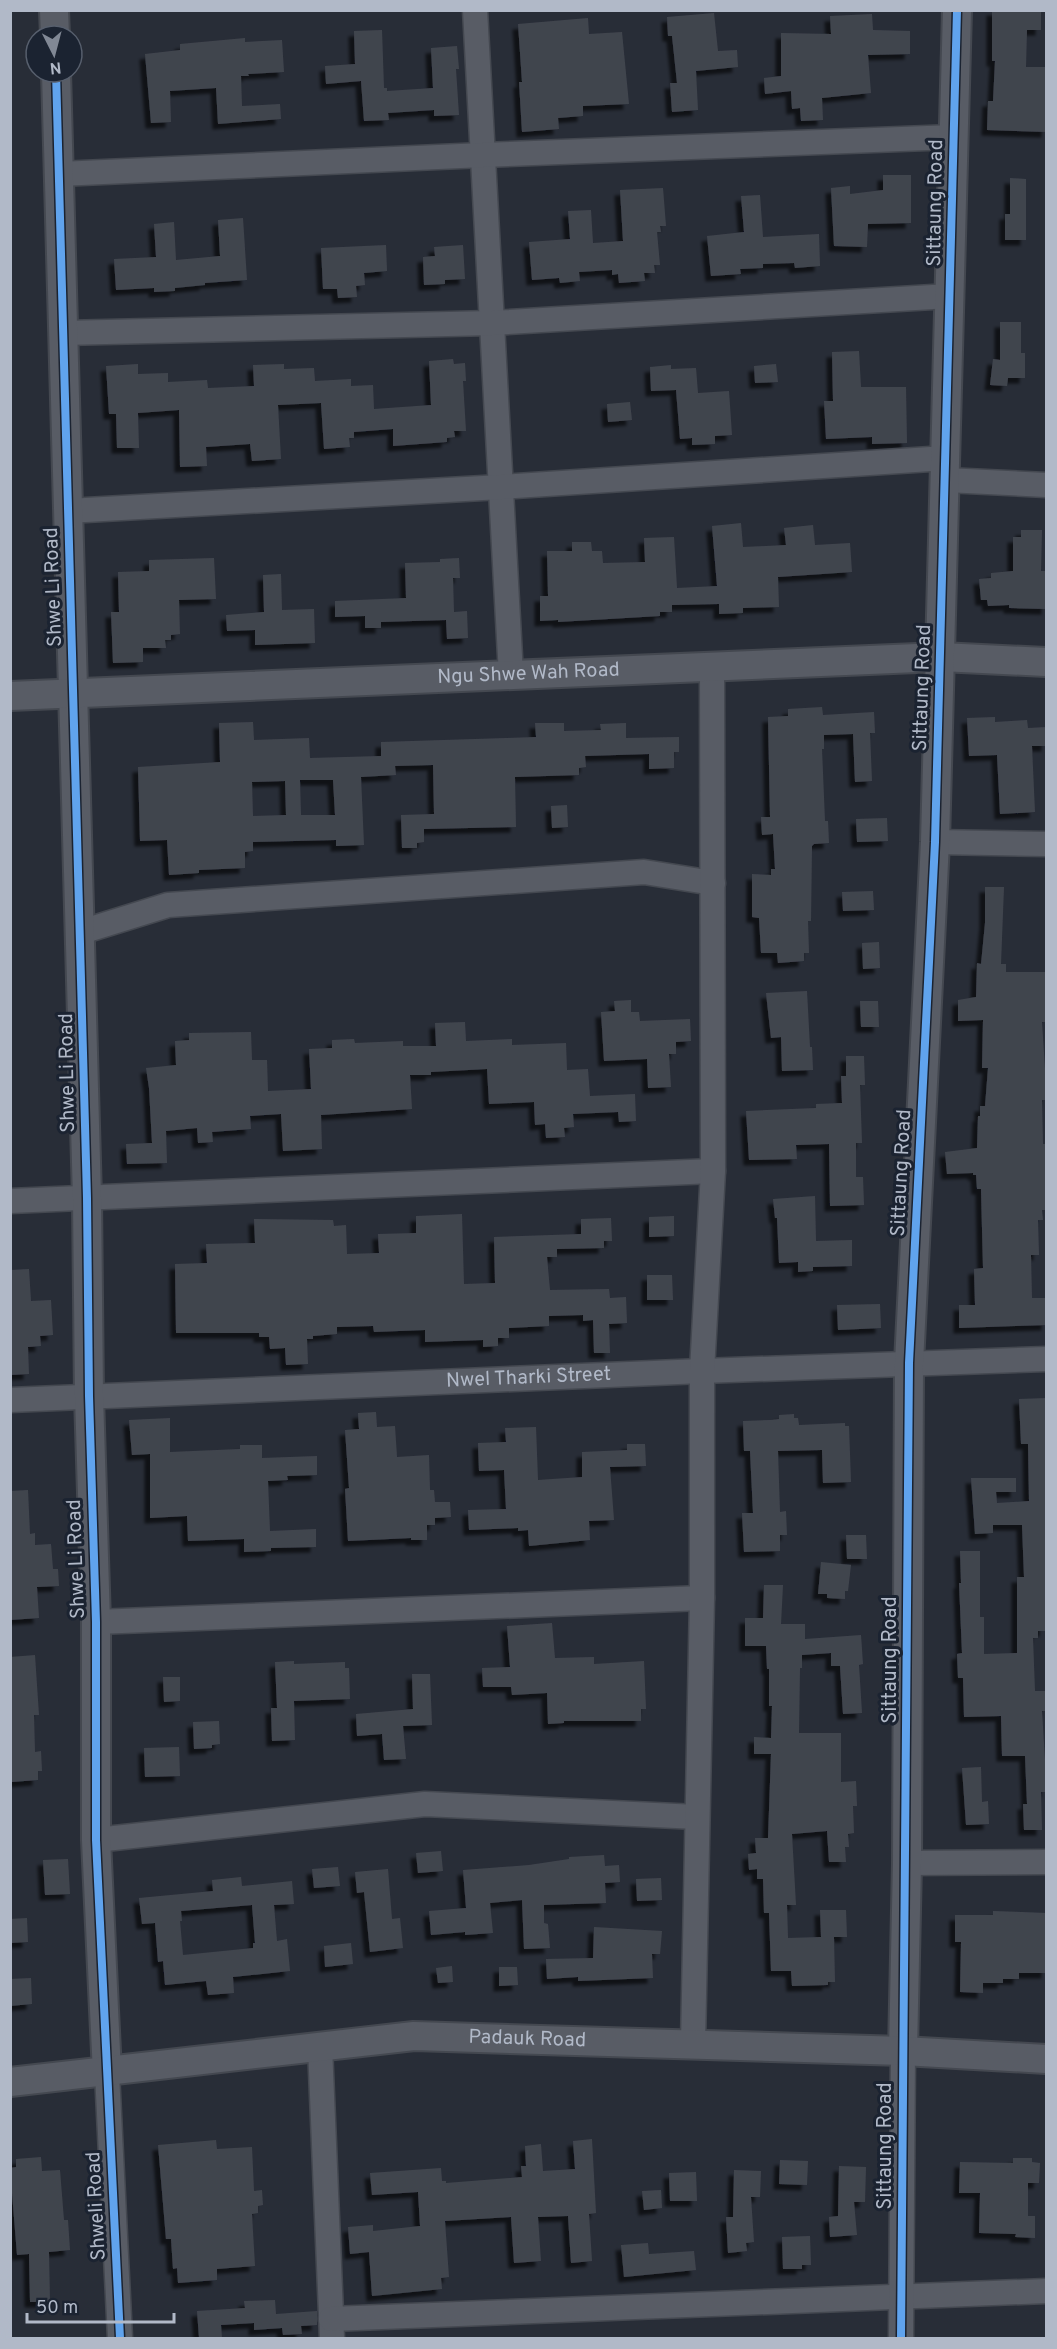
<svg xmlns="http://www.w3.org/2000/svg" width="1057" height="2349" viewBox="0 0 1057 2349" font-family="Overpass,sans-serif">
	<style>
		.building { fill: #41454e; fill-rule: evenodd; filter: url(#shadow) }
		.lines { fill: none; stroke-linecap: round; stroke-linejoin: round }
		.minor-casing { stroke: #444850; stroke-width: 27 }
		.tertiary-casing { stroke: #444850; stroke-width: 32 }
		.minor { stroke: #585c65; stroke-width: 24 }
		.tertiary { stroke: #585c65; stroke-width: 28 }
		.cycleway-casing { stroke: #1b2331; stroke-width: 11 }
		.cycleway { stroke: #60a3ed; stroke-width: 8 }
		.labels { text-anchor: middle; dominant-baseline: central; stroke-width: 6; stroke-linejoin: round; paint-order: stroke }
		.street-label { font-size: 20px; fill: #b1b9c8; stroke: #1b2331 }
	</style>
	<defs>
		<filter id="shadow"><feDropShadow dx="-5.5" dy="5.5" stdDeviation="1.5" flood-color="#0009"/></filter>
	</defs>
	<rect width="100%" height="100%" fill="#282d37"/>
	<!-- building -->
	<path class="building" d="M992,10H1041V30H1027L1026,67H1047V132L987,130L988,101H993L995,61H992Z
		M714,13L718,51L737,50L738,67L696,71L698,110L672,112L670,83H677L672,36H668L667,17Z
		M872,14L873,30L910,31V54L868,55L871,93L822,98L823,120L801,121L800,108L792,109L791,91L765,94L764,78L781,76V33L831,34L830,16Z
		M588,18L589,34L622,32L629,104L583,106V116L558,118L559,129L522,132L519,82H522L518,24Z
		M382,30L384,88H387V91L433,88L431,48L457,46L459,69H456L459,115L434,116V110L388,113L389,120L364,121L361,81L326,84L325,66L355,64L354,31Z
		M245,38V42L282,40L284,72L248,74L249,76H241L242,106L280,104L281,119L218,124L216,88L170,91L171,122L151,123L145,54L180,50V44Z
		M883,175H911V223L868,224L867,247L834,246L831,188L850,186V194L883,190Z
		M1010,178L1026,179V240H1005V214H1010Z
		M663,188L666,226H660L661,232H657L660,265H654L655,273H644L645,281L619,283L618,274L612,275V270L579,272L580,281L560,283L559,278L532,280L529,242L570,239L568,211L591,210L593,243L623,241L620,190Z
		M760,195L763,237L819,234L820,266L795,268L794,263L763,264V268L740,269L741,274L711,276L707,236L744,232L741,196Z
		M243,218L247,280L205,283V285L175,288V291L154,292V288L116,290L114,259L156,257L154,224L174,222L176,260L220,256L218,220Z
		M386,245L387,271L364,273L365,285L356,286L357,297L338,298L337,289H323L321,248Z
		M463,245L465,279L445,280V284L424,285L423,257L435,256L434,247Z
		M1000,322H1021V353H1025V378H1008L1007,386L990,385L993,359L1000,360Z
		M859,351L861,387H906L907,443L872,444V437L826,439L824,401H833L832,352Z
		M453,359L454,364L465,363L466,381H463L466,431H454L455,437L447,438V442L393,446V429L354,432V438H349L350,447L324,449L321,403L278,405L281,459L252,461L250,444L206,447L207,466L180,467L179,410L138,413L139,448H117L116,414H109L106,366L138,364V374L168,373V382L207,380L208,388L254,386L253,365L284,364V369L314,368L315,381L351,379V386L373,385L374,409L431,405L429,361Z
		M776,364L778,382L755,383L754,366Z
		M671,365V369L696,368L698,393L729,391L732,435L715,436V444L692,445V438L680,439L676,390L651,391L650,367Z
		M630,402L632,420L608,422L607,404Z
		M741,523L743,547L786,545L784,528L813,525L815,545L850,543L852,572L778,577L779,607L743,608V613L719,614V604L672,605V612H660V616L558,622V620L540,621V596H548L547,551H572V542H591L592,551H602L603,563L645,562L644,538L674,537L677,588L717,586L712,526Z
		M1021,530H1042L1041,571H1047V609L1009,608V605L988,606L987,600H981L979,579L991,578V573L1013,571V537H1021Z
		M214,558L216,599L179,600L180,634L171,635V640H165L166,648H143V662L113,663L111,612H119L118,572L149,571V560Z
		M459,558L460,578H453L454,612L467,611L468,638L447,639L446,620L381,622V628H365V616L335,617V601L406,598L405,563L440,562V559Z
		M281,574L282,610L314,609L315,643L255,645V630L227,631L226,615L264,612L263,575Z
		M822,707L823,715L874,712L875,733H870L872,781L855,782L853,734L824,735V749H822L825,821H828L829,843L814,844L812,846L811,921H808L809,953H804V961L778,963L777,953H761L759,918L752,917V874L771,875V869H775L773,834L762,835L761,817H770L768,717L788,716V709Z
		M995,717V722L1027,720L1028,728L1047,727V746H1032L1035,812L1000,814L997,755L969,756L967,718Z
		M253,722L254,740L309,738L310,758L381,756V742L536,737L535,723H564V731L601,730L600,724L626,723V738L679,737V752H674V768L649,769V754L585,756L586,767L579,768V775L515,777L516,827L424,829V842L417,843V848H402L401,815L434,814L433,765L395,766L396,775L361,777L364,845L336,846V840L253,842V851L245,852V868L199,870V873L169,875L167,840L140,841L138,767L220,762L219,723ZM300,780H333L335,815H301ZM285,781L286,815L253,816L252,782Z
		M567,805L568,827L552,828L551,806Z
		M887,818L888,841L857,842L856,819Z
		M985,887H1004L1001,964H1006V972H1047V1013L1045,1022H1042L1047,1100H1042L1043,1144H1047V1210H1042L1043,1220H1038L1039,1255H1031L1032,1298H1047V1325L959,1328V1305H975L974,1269L983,1268L981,1189H977L976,1175H973V1173L947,1174L945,1152L977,1148L978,1116H980V1106H985L988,1068H982L983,1020L958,1021V1000L976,997L977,963L981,964L985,923Z
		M873,891L874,910L843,911L842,892Z
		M879,942L880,968L863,969L862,943Z
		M807,991L810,1047H812L813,1070L782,1071L781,1037L771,1038L766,993Z
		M631,1000V1012H639L640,1021L690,1019L691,1041L676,1042V1054H669L671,1087L648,1088L647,1059L604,1061L601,1012L615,1011L614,1001Z
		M860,1001H878L879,1027H861Z
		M465,1022L466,1041L512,1039V1045L566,1043L567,1070L588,1069L590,1096L635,1094L636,1121L619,1122L618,1112L573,1114L574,1127L564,1128L565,1137L546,1138L545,1124L535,1125L534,1102L489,1104L487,1069L431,1072V1075H410L412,1109L321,1115L322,1149L283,1151L281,1114L250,1116L251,1129L212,1132L213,1142L198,1143L197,1128L166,1131L167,1163L127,1164L126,1144L152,1143L149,1088L146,1068L176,1065L175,1041L189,1040V1033L251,1032L252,1060H267L268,1091L311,1089L309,1049L332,1048V1040L354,1039L355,1043L403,1041V1046H436L435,1023Z
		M846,1056H864L865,1085H860L862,1143H856V1177H863L864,1205L830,1206L829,1144L796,1145L797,1159L749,1160L746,1111L816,1108V1104L842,1103L841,1076H846Z
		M815,1196L816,1241L852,1240V1266L813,1267V1271L798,1272V1262L779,1263L777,1218H775L773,1199Z
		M462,1214L464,1284L495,1283L494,1237L581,1234V1219L611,1218L612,1241H604V1248L557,1249V1257H547L550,1290L609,1289L610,1298L626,1297L627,1323L609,1324L610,1353H594L593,1320L583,1321V1315L549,1316V1326L509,1328V1338H498V1346L483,1347V1340L425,1342V1330L374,1332L373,1326L337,1327V1334L313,1336V1339H307L308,1364L286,1365L285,1348L270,1349L269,1337H259V1333H176L175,1264L207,1263L206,1244L255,1243L254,1219L333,1220L334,1226L346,1225L347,1254L379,1253L378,1234L416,1233V1216Z
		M674,1216V1236L649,1237V1217Z
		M29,1269L31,1301L51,1300L53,1335L40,1336L41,1346L28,1347L29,1374L10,1375V1270Z
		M647,1275H672L673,1300H647Z
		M880,1304L881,1328L838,1330L837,1305Z
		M1047,1398L1045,1631H1038V1638H1033L1035,1691H1047V1711H1042L1047,1792H1041L1042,1830H1024L1023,1804H1027L1025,1756H1002L1001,1716L964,1717L963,1678H958L957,1654L962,1653L959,1583H961L960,1551H980V1617H984V1654L1017,1653V1577H1024L1022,1525H993V1533L975,1534L971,1478H1016V1492H996L997,1503L1029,1501L1028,1444H1021L1019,1399Z
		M376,1412L377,1427L395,1426L397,1457L429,1455L430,1490H434L435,1502H450L451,1517L435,1518V1525H427V1540H411V1538L348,1541L345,1489L349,1488L345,1430L359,1429L358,1413Z
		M794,1414V1418H798L799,1425L845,1423V1426H849L851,1482L823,1483L822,1450L778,1451L780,1512L786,1511L787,1535H780V1551L744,1552L742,1513H753L750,1451H744L743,1421L771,1420L779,1419V1415Z
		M170,1418V1452L240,1449V1445H262V1458L317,1456V1475L287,1476L288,1480L268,1481L270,1531L316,1529V1547L271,1548V1551L244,1552V1539L188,1541L187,1516L150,1518V1454L132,1455L129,1420Z
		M536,1427L538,1480L582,1477V1452L627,1450V1444H645L646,1466L610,1467L614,1520L589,1521L590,1540L529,1546L528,1530L518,1531V1528L469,1530L468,1510L506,1509L504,1470L479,1471L478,1443L506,1442L505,1428Z
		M28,1490L30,1534L35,1533V1545L51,1544L53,1569H58L59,1586L37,1587L39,1618L10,1620V1491Z
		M846,1535H866L867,1559H847Z
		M821,1562L851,1565L848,1591H845V1599L827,1598V1594H818Z
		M764,1585H783L781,1624H805V1639L861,1635L863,1664L859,1665L862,1713L843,1714L840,1666H831V1653L802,1655V1668H800L799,1733H841V1782L856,1781L857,1806H853L854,1833L848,1834L849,1847H845L846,1862H829L827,1831L792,1834L796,1905H787L788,1938L821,1937L820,1910H846L847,1937H834L835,1982H828V1985L792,1986L791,1971H771L769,1913H764L763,1879H757V1869L749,1870L748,1854L756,1853L755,1838H768L771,1754H754V1737L771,1738L772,1706H769V1669H767L766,1646H745V1618H763Z
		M552,1623L555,1658L594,1657V1664L644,1661L646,1709H641V1721H564V1723L548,1724L547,1693L512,1695L511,1687H483L482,1668L510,1667L507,1626Z
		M35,1655L39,1715H34L35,1752L41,1751L42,1771H38V1780L12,1782L10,1657Z
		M294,1661V1664L345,1662V1668H349L350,1699L294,1701L295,1740L272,1741L271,1708H277L275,1662Z
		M412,1674H430L432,1725L403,1726L406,1759L384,1760L382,1734L357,1736L356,1714L413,1709Z
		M163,1677H180V1701L164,1702Z
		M219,1721L220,1744L212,1745V1748L194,1749L193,1722Z
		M179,1747L180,1776L145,1777L144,1748Z
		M981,1767L982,1802L988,1801L989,1824L966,1825L962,1768Z
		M441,1851L443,1871L418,1873L416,1853Z
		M604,1855L605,1866L619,1865L620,1882L605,1883L606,1903L544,1905V1923L548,1924L550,1948L524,1949L522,1900L490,1903L493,1933L465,1935V1932L431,1935L429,1911L466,1908L463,1870L529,1865L569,1859V1857Z
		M68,1859L70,1894L45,1895L43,1860Z
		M338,1867L340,1886L314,1888L312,1869Z
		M388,1869L392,1919L400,1918L403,1948L370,1952L364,1892L357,1893L355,1872Z
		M241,1877L242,1886L292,1881L294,1904L274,1905L277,1941L287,1939L290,1971L233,1977L234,1993L208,1995L206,1981L165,1985L163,1961L158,1962L155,1923L142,1924L139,1898L213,1891L212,1880ZM252,1905L255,1943H253V1948L183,1955L180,1921H182L181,1911Z
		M661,1878L662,1900L637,1901L636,1879Z
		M993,1911L1047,1913V1973H1019V1979H1003V1983H983V1993L960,1992L961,1942H955V1915H993Z
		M27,1918L28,1942L10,1943V1919Z
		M594,1927L662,1931L660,1954H652L653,1978L578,1981V1977L547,1979L546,1959L593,1958Z
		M351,1943L353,1964L325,1967L324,1946Z
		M452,1966L453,1982L438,1983L436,1968Z
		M499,1967H517L518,1985L499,1986Z
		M31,1978L32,2004L10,2006V1979Z
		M592,2139L596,2213L589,2214L592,2261L571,2263L568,2216L538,2217L541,2261L514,2263L511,2217L445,2221L449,2277L441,2278L442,2289L372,2296L369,2252L350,2254L348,2227L373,2225V2231L420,2226L418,2192L372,2195L370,2173L441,2168L442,2181H446V2183L522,2177L521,2166H526L525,2146L541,2144L543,2171L575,2169L573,2141Z
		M216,2140L217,2149L252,2147L254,2191L262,2190L263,2205L258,2206V2213L252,2214L255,2266L217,2269V2280L178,2283L177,2268L173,2269L171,2239H166L158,2145Z
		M41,2157L42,2171L60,2170L64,2220H68L70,2250L49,2252L50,2302H30L29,2254L17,2255L10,2168L16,2167V2159Z
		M1013,2158H1032V2162L1040,2163L1039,2183H1028V2216H1035V2238L1015,2237L1016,2234L979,2233L980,2193H959L960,2162L1013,2163Z
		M780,2160L808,2161L807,2185L779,2184Z
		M839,2166L866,2167L865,2202H854L857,2235L830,2237L829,2217L838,2216Z
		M734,2170L761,2171L760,2197H751L754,2242L746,2243L747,2251L728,2253L726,2217H733Z
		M696,2172L697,2201H670L669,2173Z
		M661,2190L662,2208L644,2210L642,2191Z
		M810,2236L811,2265H802V2269H783L782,2237Z
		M648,2243L649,2254L694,2251L696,2270L624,2277L621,2245Z
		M275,2300L276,2314L317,2311V2325L301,2326L302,2334L283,2335L282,2328L254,2330V2323L221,2325L222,2338H199L197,2311L245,2308L244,2301Z"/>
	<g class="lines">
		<defs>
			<g id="minor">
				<path d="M475,10L511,675"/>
				<path d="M59,174L483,155L954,137"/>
				<path d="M63,333L492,323L950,296"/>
				<path d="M946,480L1046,485"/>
				<path d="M68,511L501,487L946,458"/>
				<path d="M935,842L1046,844"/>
				<path d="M81,932L168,905L644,872L713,883"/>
				<path d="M10,1201L713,1171"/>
				<path id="s1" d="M10,1400L702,1371L1046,1359"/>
				<path d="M96,1622L702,1598"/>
				<path d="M96,1840L425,1804L697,1817"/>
				<path d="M907,1863L1046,1862"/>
				<path d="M693,2044L702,1598V1371L713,1171L712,667"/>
				<path d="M320,2047L332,2338"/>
				<path d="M107,2073L120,2338"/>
				<path d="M331,2319L1046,2291"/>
				<path d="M901,2338L903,2051"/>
			</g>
			<g id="tertiary">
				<path d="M54,10L55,36"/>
				<path d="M56,72L87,1198L89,1396L96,1622V1840L107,2073"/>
				<path id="s2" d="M10,696L941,657L1046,662"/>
				<path d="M903,2051L907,1863L909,1363L935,842L957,10"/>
				<path id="s3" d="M10,2082L414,2036L903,2051L1046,2059"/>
			</g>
		</defs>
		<!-- minor casing -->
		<use href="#minor" class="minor-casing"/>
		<!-- tertiary casing -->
		<use href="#tertiary" class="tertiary-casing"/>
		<!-- minor -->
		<use href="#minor" class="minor"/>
		<!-- tertiary -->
		<use href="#tertiary" class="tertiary"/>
		<defs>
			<path id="cycleway" d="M56,72L87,1198L89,1396L96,1622V1840L120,2338
				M901,2338L909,1363L935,842L957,10"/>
		</defs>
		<!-- cycleway casing -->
		<use href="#cycleway" class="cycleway-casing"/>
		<!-- cycleway -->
		<use href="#cycleway" class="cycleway"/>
	</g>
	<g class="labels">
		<!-- street labels -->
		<g class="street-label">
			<text transform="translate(936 203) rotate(-89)">Sittaung Road</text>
			<text transform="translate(54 587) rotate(-92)">Shwe Li Road</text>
			<text stroke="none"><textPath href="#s2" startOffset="519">Ngu Shwe Wah Road</textPath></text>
			<text transform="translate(923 688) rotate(-88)">Sittaung Road</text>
			<text transform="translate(68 1073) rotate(-91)">Shwe Li Road</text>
			<text transform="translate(902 1173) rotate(-87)">Sittaung Road</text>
			<text stroke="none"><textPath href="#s1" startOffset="519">Nwel Tharki Street</textPath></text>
			<text transform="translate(77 1559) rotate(-92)">Shwe Li Road</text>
			<text transform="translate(891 1660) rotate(-90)">Sittaung Road</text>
			<text stroke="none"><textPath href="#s3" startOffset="520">Padauk Road</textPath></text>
			<text transform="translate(886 2146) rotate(-90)">Sittaung Road</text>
			<text transform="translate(97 2206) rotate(-93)">Shweli Road</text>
		</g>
	</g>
	<!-- border -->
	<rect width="1057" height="2349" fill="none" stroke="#b1b9c8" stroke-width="24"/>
	<!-- north arrow -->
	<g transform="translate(54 54) rotate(174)"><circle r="28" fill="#1b2331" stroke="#575f6d" stroke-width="1.5"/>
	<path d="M0-4.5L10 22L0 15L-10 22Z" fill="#818895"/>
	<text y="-9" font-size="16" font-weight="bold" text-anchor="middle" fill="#b1b9c8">N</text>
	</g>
	<!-- scale -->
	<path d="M27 2313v9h147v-9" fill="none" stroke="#b1b9c8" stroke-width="3"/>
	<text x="36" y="2313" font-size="18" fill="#b1b9c8" stroke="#1b2331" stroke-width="4.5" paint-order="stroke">50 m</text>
</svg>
